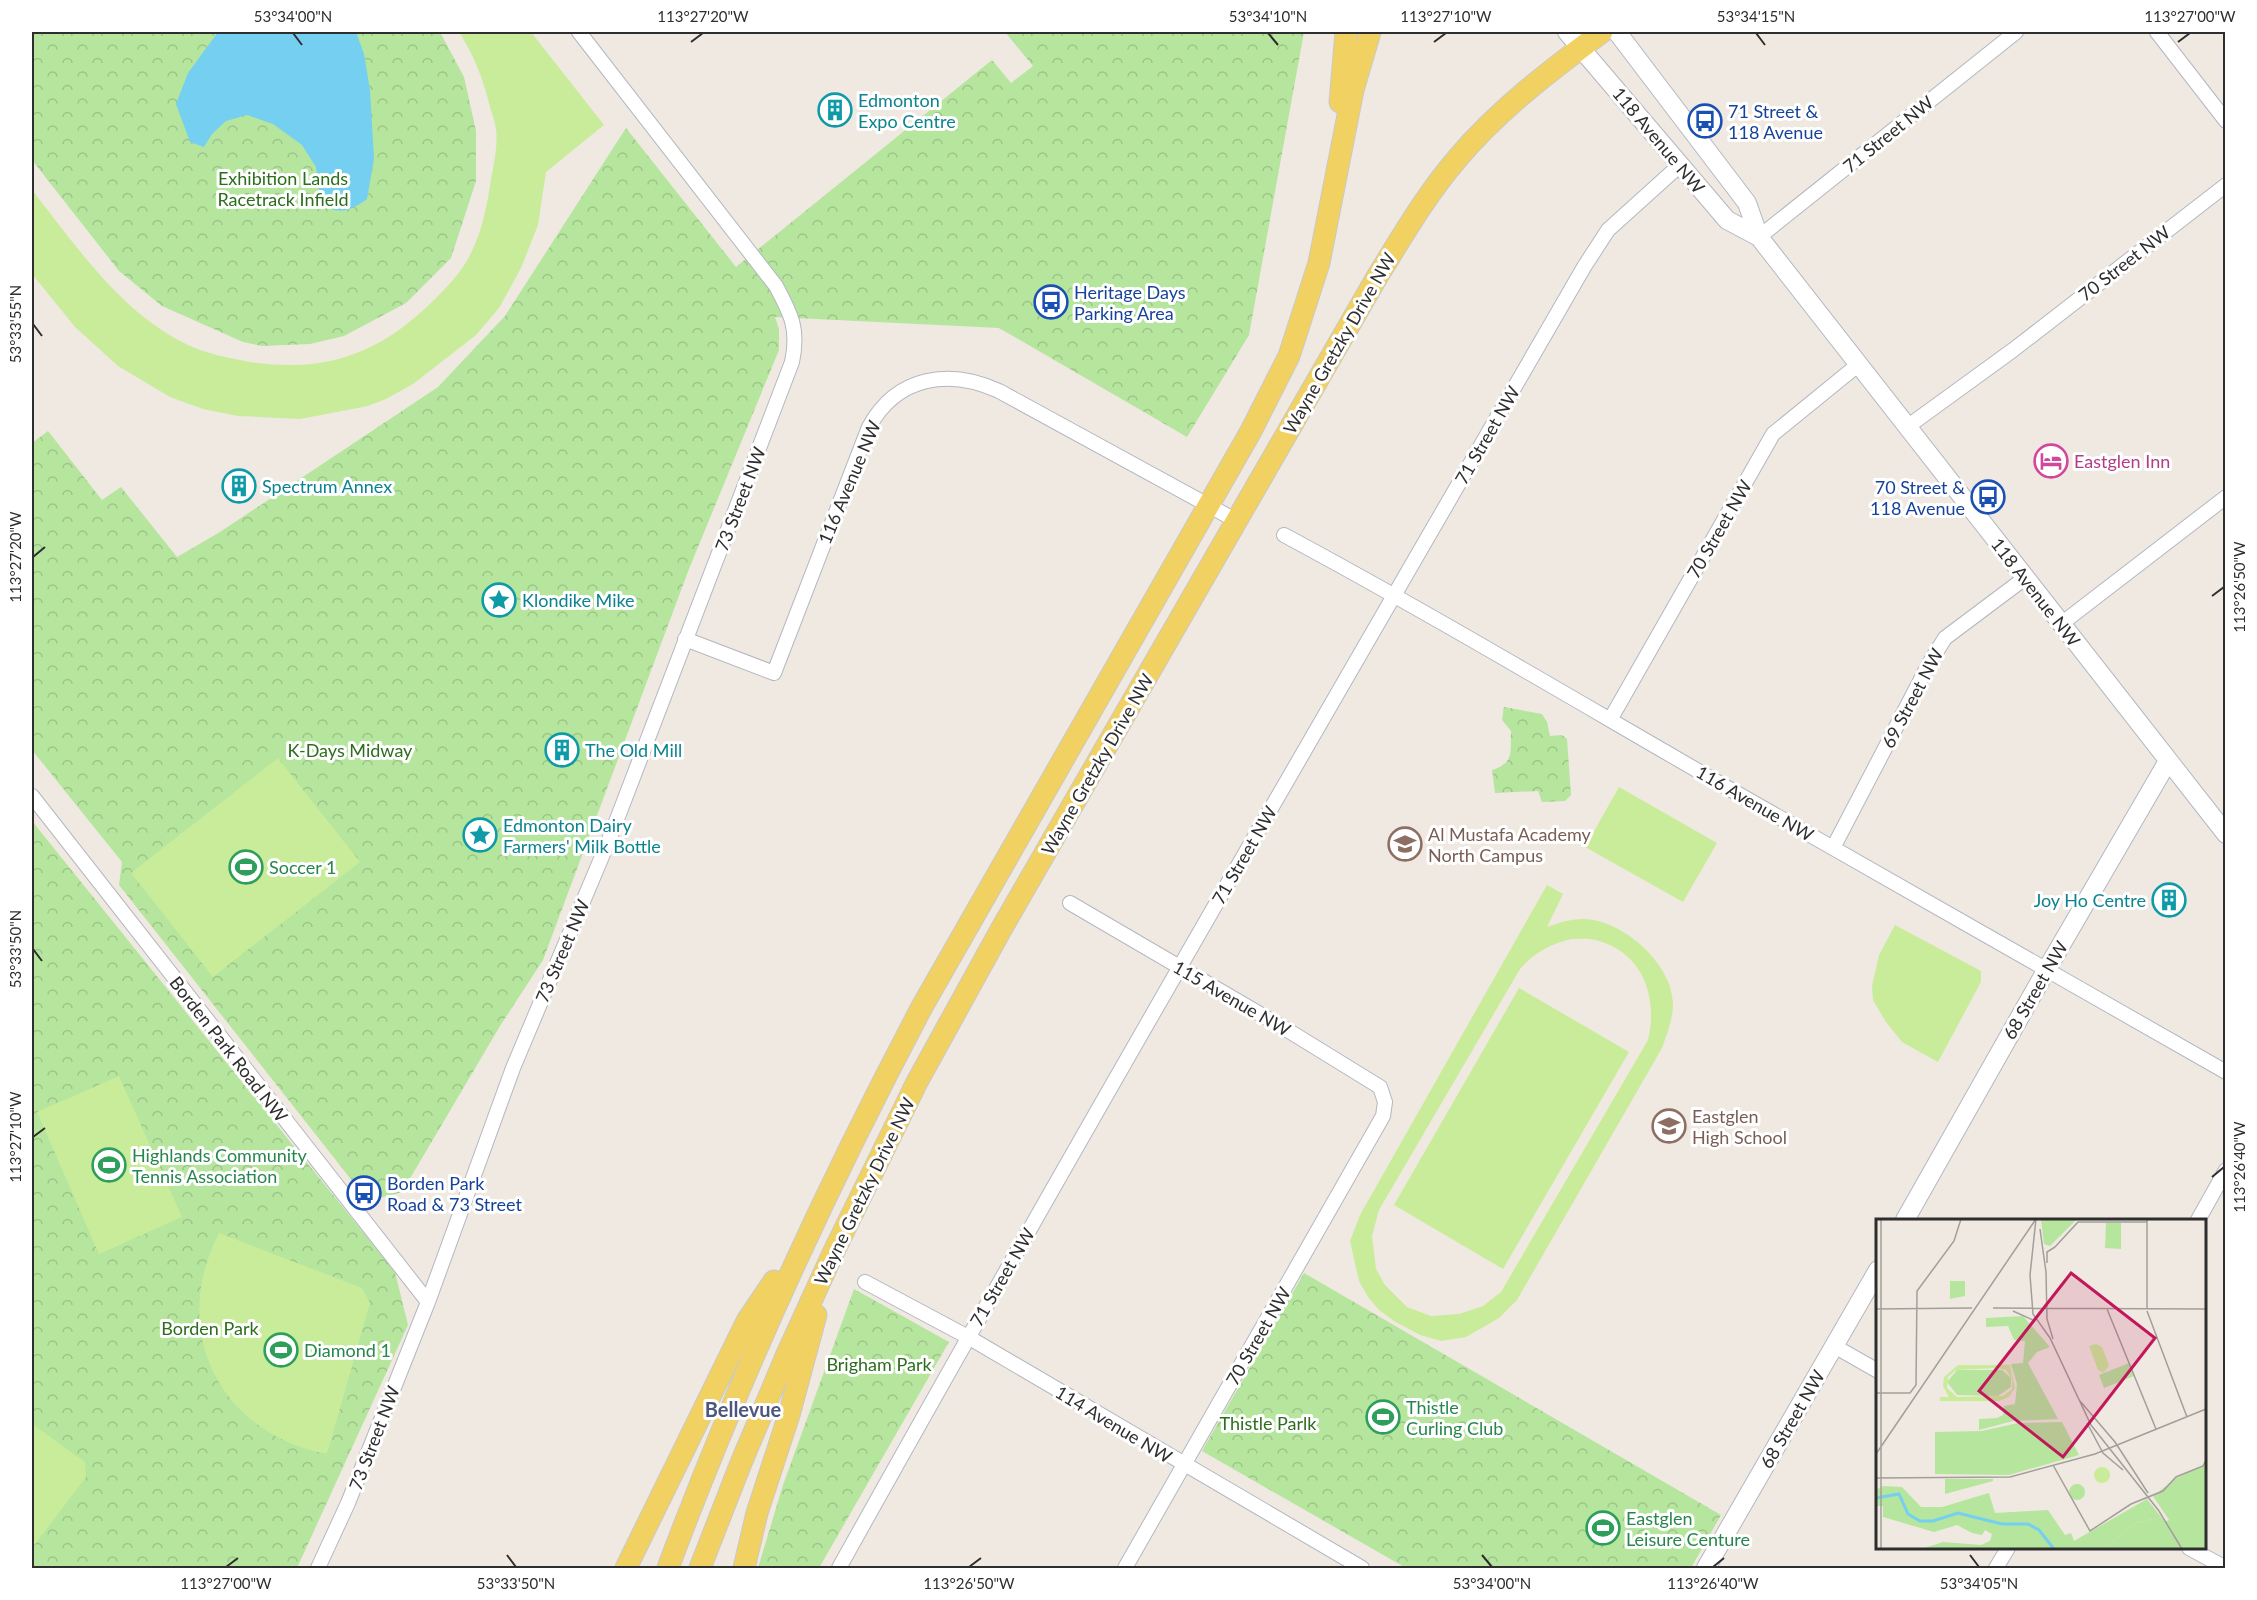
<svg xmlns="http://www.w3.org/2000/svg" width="2257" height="1600" viewBox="0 0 2257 1600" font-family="Lato,sans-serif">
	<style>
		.forest { fill: url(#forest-crowns) }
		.pitch { fill: #c9ec9a; fill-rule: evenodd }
		.water { fill: #75cff0 }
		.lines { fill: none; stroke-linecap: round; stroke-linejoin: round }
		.street-casing { stroke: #b4b7c1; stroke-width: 16 }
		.secondary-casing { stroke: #b4b7c1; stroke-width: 20 }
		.primary-casing { stroke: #c9c9c9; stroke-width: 23 }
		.street { stroke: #fff; stroke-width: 14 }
		.secondary { stroke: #fff; stroke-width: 18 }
		.primary { stroke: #f2d163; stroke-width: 21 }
		.ticks { fill: none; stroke: #2e2e2e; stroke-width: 2 }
		.labels { text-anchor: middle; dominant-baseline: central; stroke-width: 6; stroke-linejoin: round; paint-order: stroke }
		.culture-label { font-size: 18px; fill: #0d838f; stroke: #fff; text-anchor: start }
		.transit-label { font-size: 18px; fill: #164399; stroke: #fff; text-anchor: start }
		.street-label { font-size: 18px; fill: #2e2e2e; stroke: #fff }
		.park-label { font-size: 18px; fill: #2c6e1b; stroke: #fff }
		.hotel-label { font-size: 18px; fill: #b23c85; stroke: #fff; text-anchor: start }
		.education-label { font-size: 18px; fill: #785e54; stroke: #fff; text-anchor: start }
		.leisure-label { font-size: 18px; fill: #27864d; stroke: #fff; text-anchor: start }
		.neighbourhood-label { font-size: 20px; font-weight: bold; fill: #4d5680; stroke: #fff }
		.inset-river { fill: none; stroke: #75cff0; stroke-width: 3 }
		.inset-road { fill: none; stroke: #a29e99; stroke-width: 1.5 }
		.view { fill: #c2185b; fill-opacity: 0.15; stroke: #c2185b; stroke-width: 3 }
		.inset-edge { fill: none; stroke: #2e2e2e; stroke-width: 3 }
		.neatline { fill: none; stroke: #2e2e2e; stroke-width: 2 }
		.ticks-label { font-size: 15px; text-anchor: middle; fill: #2e2e2e }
	</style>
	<defs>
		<pattern id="forest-crowns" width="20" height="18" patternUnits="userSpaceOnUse" patternTransform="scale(1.5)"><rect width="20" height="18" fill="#b6e59e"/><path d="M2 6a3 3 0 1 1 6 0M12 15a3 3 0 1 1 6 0" fill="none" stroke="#9dc588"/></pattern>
	</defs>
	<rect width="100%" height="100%" fill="#efe9e1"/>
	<!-- forest -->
	<path class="forest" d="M32,32H440L464,77L476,131V181L451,258L406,303L344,336L310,344L262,346L243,342L162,306L119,271L32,160Z
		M1005,32H1304L1249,335L1187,437L999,328L775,317L779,329V350L689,569L543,960L500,1026L402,1192L368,1201L119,885L122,862L32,750V443L48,431L102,500L121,487L177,557L220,532L438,387L505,316L626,128L736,267L992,60L1011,83L1033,66Z
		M1504,707L1542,714L1547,722L1550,736L1562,735L1567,739L1571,795L1565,801L1542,802L1538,791L1495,793L1492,770C1515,763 1510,751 1511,731L1502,720Z
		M32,821L395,1272L408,1325L297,1568H32Z
		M1304,1273L1721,1515L1691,1568H1406L1202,1451Z
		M854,1289L949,1342L819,1568H758L783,1485Z"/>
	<!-- pitch -->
	<path class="pitch" d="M459,32H531L604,125L546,172L538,225L521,268L499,308L476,335L413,384L386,399L368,406L300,419L238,416L203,409L170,397L118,366L75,327L32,274V190C77,247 121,313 188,345C207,354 230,358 250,362C324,373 378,355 432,302C445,289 460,274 469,257C482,233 487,206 491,179C494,163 498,145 496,129C495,122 492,114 490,107C483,79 475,57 459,32Z
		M278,758L360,862L213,977L131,873Z
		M1619,787L1717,843L1683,902L1585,847Z
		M1547,885L1563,894L1547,927C1558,923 1570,919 1583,919C1622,919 1673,964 1673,1004C1673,1019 1667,1034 1662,1048L1517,1300L1499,1318L1466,1337L1441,1341L1420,1335L1394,1321L1379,1310L1368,1297L1359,1281L1350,1241L1360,1215ZM1571,939C1580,939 1591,938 1599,941C1644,954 1658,999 1648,1040L1501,1292L1483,1306L1459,1314L1431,1316L1407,1307L1385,1285L1376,1269L1372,1236L1379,1210L1520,969C1535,952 1549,945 1571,939Z
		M1895,925L1981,971V982L1938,1062L1902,1042L1886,1022L1873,1000L1872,986L1879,955Z
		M1519,988L1629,1052L1503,1269L1394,1205Z
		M119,1076L182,1217L99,1254L37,1112Z
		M219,1233L362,1288L370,1303L327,1454C220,1434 168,1331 219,1233Z
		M32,1424L85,1462L86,1477L32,1548Z"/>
	<!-- water -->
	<path class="water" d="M218,32H356L364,54L370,90L374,159L367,199C351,210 340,216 321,204L316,167L302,145L273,124L247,115L226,121L212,134L204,147L190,142L176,104L188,73Z"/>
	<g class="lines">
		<defs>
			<path id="street" d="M2157,32L2226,121
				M1759,237L2016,32
				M1907,427L2013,350L2226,185
				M1284,535C1431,614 1575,700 1719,783C1888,880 2057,975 2226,1072
				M2061,624L2226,497
				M685,639L774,673L869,427C897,376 949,368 999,391L1237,521
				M1610,720L1773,434L1859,364
				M32,796L428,1302
				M1833,848L1930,662L1945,638L2025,578
				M1070,903L1289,1031L1380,1087L1385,1102L1383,1116L1125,1568
				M2198,1220L2226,1170
				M865,1282L968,1337L1362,1568
				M1834,1346L1878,1371
				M2189,1548L2226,1568
				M318,1568L348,1503L428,1302L513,1068L611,835L792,362C799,329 791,314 776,286L579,32
				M839,1568C1082,1132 1334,700 1584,267L1608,230L1680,165
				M1996,1568L2008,1548"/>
			<path id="secondary" d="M1567,32L1727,220L1759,237
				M1617,32L1747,203L1759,237L2226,834
				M1905,1220L2047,969L2168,761
				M1706,1568L1878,1270"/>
			<path id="primary" d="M1340,102L1346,32
				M626,1568L747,1321L774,1281
				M668,1568C740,1375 826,1188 923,1005L1251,431L1289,356L1319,263L1353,90L1370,32
				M700,1568L741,1463L787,1354L834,1251L917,1082L1003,926L1377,277C1402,237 1426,195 1457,159C1498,110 1551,70 1602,32
				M744,1568L757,1513L789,1415L816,1315"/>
		</defs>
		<!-- street casing -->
		<use href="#street" class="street-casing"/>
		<!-- secondary casing -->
		<use href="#secondary" class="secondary-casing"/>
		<!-- primary casing -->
		<use href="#primary" class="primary-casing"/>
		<!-- street -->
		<use href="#street" class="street"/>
		<!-- secondary -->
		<use href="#secondary" class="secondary"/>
		<!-- primary -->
		<use href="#primary" class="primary"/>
	</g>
	<!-- ticks -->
	<path class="ticks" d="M293,33L302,45M1268,33L1278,45M1756,33L1765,45M691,42L703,33M1434,42L1446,33M2178,42L2190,33M33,324L42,336M33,557L45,547M2212,596L2224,587M33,949L42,961M33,1137L45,1128M2212,1177L2224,1167M507,1555L516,1567M1482,1555L1492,1567M1970,1555L1979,1567M226,1567L238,1558M969,1567L981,1558M1713,1567L1724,1558"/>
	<!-- icons -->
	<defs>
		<symbol id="building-ring" viewBox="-11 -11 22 22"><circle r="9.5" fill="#fff" stroke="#0f9aa8" stroke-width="1.5"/><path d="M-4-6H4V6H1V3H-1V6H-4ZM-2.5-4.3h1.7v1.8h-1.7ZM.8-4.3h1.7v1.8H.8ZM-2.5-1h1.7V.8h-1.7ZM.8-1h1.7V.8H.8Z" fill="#0f9aa8"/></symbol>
		<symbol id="bus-ring" viewBox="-11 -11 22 22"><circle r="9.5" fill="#fff" stroke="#1a4fb4" stroke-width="1.5"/><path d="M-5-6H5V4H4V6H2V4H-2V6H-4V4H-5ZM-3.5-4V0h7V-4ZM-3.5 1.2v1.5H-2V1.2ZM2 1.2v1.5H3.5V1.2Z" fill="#1a4fb4"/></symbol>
		<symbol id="hotel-ring" viewBox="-11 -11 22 22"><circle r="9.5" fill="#fff" stroke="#d1479c" stroke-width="1.5"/><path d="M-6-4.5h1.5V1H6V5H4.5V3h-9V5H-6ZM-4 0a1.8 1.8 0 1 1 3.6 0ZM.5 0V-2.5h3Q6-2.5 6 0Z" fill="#d1479c"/></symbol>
		<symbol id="sight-ring" viewBox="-11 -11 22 22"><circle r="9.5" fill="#fff" stroke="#0f9aa8" stroke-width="1.5"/><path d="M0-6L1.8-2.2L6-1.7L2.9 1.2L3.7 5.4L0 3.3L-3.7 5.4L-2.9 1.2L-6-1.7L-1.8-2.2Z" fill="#0f9aa8"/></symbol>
		<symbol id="school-ring" viewBox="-11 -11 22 22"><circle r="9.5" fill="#fff" stroke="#8d6e63" stroke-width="1.5"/><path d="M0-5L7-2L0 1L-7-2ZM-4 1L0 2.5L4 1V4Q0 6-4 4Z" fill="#8d6e63"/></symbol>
		<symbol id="stadium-ring" viewBox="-11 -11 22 22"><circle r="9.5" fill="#fff" stroke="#2e9e5b" stroke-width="1.5"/><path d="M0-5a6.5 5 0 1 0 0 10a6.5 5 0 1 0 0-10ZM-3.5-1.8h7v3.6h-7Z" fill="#2e9e5b"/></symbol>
	</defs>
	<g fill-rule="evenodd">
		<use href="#building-ring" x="816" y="91" width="38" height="38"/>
		<use href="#bus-ring" x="1686" y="102" width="38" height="38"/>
		<use href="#bus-ring" x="1032" y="283" width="38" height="38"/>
		<use href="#hotel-ring" x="2032" y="442" width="38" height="38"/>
		<use href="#building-ring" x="220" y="467" width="38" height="38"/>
		<use href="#bus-ring" x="1969" y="478" width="38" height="38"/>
		<use href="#sight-ring" x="480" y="581" width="38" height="38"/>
		<use href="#building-ring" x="543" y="731" width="38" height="38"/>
		<use href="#sight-ring" x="461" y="816" width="38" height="38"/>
		<use href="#school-ring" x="1386" y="825" width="38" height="38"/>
		<use href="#stadium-ring" x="227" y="848" width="38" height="38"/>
		<use href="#building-ring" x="2150" y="881" width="38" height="38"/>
		<use href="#school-ring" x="1650" y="1107" width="38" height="38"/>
		<use href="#stadium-ring" x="90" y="1146" width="38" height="38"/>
		<use href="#bus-ring" x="345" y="1174" width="38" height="38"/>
		<use href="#stadium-ring" x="262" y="1331" width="38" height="38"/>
		<use href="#stadium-ring" x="1364" y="1398" width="38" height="38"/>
		<use href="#stadium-ring" x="1584" y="1509" width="38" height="38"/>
	</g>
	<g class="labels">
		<!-- culture labels -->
		<g class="culture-label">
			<text x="858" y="100">Edmonton<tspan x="858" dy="21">Expo Centre</tspan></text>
			<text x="262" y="486">Spectrum Annex</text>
			<text x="522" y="600">Klondike Mike</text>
			<text x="585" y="750">The Old Mill</text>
			<text x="503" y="825">Edmonton Dairy<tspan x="503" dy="21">Farmers' Milk Bottle</tspan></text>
			<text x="2146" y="900" text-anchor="end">Joy Ho Centre</text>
		</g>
		<!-- transit labels -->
		<g class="transit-label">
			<text x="1728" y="111">71 Street &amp;<tspan x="1728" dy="21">118 Avenue</tspan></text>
			<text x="1074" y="292">Heritage Days<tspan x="1074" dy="21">Parking Area</tspan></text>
			<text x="1965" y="487" text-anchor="end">70 Street &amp;<tspan x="1965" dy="21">118 Avenue</tspan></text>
			<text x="387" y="1183">Borden Park<tspan x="387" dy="21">Road &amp; 73 Street</tspan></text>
		</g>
		<!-- street labels -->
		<g class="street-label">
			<text transform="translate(1888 134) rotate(-39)">71 Street NW</text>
			<text transform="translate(1659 140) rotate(50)">118 Avenue NW</text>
			<text transform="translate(2124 263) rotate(-38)">70 Street NW</text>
			<text transform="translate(1339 343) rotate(-60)">Wayne Gretzky Drive NW</text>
			<text transform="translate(1487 435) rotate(-60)">71 Street NW</text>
			<text transform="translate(849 482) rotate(-67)">116 Avenue NW</text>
			<text transform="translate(740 499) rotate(-69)">73 Street NW</text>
			<text transform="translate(1719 529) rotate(-60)">70 Street NW</text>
			<text transform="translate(2036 592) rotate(52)">118 Avenue NW</text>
			<text transform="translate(1912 698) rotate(-62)">69 Street NW</text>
			<text transform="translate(1097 764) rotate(-60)">Wayne Gretzky Drive NW</text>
			<text transform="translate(1755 803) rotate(30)">116 Avenue NW</text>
			<text transform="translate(1244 855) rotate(-60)">71 Street NW</text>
			<text transform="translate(562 951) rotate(-67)">73 Street NW</text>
			<text transform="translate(2035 990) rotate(-60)">68 Street NW</text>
			<text transform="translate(1232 998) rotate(30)">115 Avenue NW</text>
			<text transform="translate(229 1049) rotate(52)">Borden Park Road NW</text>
			<text transform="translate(864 1191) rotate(-64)">Wayne Gretzky Drive NW</text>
			<text transform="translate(1002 1277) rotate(-60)">71 Street NW</text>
			<text transform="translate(1258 1336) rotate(-60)">70 Street NW</text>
			<text transform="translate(1792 1419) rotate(-60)">68 Street NW</text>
			<text transform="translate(1114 1424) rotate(31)">114 Avenue NW</text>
			<text transform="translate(374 1438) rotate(-69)">73 Street NW</text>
		</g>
		<!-- park labels -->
		<g class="park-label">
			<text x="283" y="178">Exhibition Lands<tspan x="283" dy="21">Racetrack Infield</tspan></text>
			<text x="350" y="750">K-Days Midway</text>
			<text x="210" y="1328">Borden Park</text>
			<text x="879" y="1364">Brigham Park</text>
			<text x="1268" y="1423">Thistle Parlk</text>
		</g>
		<!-- hotel labels -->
		<g class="hotel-label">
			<text x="2074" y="461">Eastglen Inn</text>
		</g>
		<!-- education labels -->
		<g class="education-label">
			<text x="1428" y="834">Al Mustafa Academy<tspan x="1428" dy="21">North Campus</tspan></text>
			<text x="1692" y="1116">Eastglen<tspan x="1692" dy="21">High School</tspan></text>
		</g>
		<!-- leisure labels -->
		<g class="leisure-label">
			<text x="269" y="867">Soccer 1</text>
			<text x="132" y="1155">Highlands Community<tspan x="132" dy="21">Tennis Association</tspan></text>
			<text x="304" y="1350">Diamond 1</text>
			<text x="1406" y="1407">Thistle<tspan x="1406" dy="21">Curling Club</tspan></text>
			<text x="1626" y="1518">Eastglen<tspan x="1626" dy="21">Leisure Centure</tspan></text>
		</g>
		<!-- neighbourhood labels -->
		<g class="neighbourhood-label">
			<text x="743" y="1409">Bellevue</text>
		</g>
	</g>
	<!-- overview -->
	<g transform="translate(1876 1219)">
		<rect width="330" height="330" fill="#efe9e1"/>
		<path d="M330,245V330H227L260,304L285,298L289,303L293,301L277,277L299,260Z" fill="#b6e59e"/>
		<path d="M165,0H200V1L174,27L168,25ZM230,4H245V30L229,29ZM74,62H89V77L74,80ZM147,97L174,128L161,133L152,144L182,200L137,202L103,211V200L121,199L127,196L128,187L139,185L141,165L135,145L147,144L149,122L138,121L132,107L110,108V99ZM253,144L258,157L228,169L223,156ZM81,151H126L135,159V168L122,177L81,176L71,163ZM186,203L203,236L133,256L59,255V213L106,212L142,204ZM325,256L326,262L316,265L324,271L313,269L304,278L298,272L287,273L299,260L313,259V264ZM69,260H117V262L69,275ZM193 273a8 8 0 1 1 16 0a8 8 0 1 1-16 0ZM7,267L26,268L45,288H66L113,274L119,294L172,291L189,316L195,314L198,322L271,280L285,298L260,304L227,330H45L67,323L105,326L114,322L116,315L109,311L106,316L96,314L81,306L58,313L7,298V287H0V271Z" fill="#b6e59e"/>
		<path d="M220,125L226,128L233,146L228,154L222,151L213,127ZM82,146H134L139,169L133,178L123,182H64V178H73L67,167L68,158ZM121,149L130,151L136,160V170L127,177L81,178L71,169L72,158L80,151ZM218 256a8 8 0 1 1 16 0a8 8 0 1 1-16 0Z" fill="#c9ec9a" fill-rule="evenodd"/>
		<path class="inset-river" d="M0,279L23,275L32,295L44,302H57L82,294L126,305H152L163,311L178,330"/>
		<path class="inset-road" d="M5,0V330M160,0L154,56L157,95L174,119L215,206L283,292L306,330M164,10L170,53L171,100L177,120M179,28L202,3H271M171,44V33L179,28M117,89L330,90M0,90L96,89M231,90L280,210M271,90V0M137,92L159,102M271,92L311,198M0,174H34L40,166L41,72L78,22L85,0M204,182L239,223L272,274M211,204L227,234L247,251M0,235L160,0M177,246L214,312L255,285L287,272L300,258L327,247L330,241M0,259L134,258L219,235L330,190"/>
		<path class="view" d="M195,54L279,119L187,238L103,172Z"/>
		<rect width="330" height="330" class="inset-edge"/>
	</g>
	<!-- border -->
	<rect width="2257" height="1600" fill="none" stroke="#ffffff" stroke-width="66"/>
	<rect x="33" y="33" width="2191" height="1534" class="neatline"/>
	<g class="ticks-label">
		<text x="293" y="22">53°34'00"N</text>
		<text x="703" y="22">113°27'20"W</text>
		<text x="1268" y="22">53°34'10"N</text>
		<text x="1446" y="22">113°27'10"W</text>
		<text x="1756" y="22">53°34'15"N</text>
		<text x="2190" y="22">113°27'00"W</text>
		<text transform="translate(16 324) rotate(-90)" y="5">53°33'55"N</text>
		<text transform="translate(16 557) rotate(-90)" y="5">113°27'20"W</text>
		<text transform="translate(2240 587) rotate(-90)" y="5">113°26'50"W</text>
		<text transform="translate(16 949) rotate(-90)" y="5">53°33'50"N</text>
		<text transform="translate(16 1137) rotate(-90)" y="5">113°27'10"W</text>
		<text transform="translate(2240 1167) rotate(-90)" y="5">113°26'40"W</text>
		<text x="226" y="1589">113°27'00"W</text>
		<text x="516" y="1589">53°33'50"N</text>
		<text x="969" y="1589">113°26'50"W</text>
		<text x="1492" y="1589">53°34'00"N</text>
		<text x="1713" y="1589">113°26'40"W</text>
		<text x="1979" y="1589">53°34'05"N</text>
	</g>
</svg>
